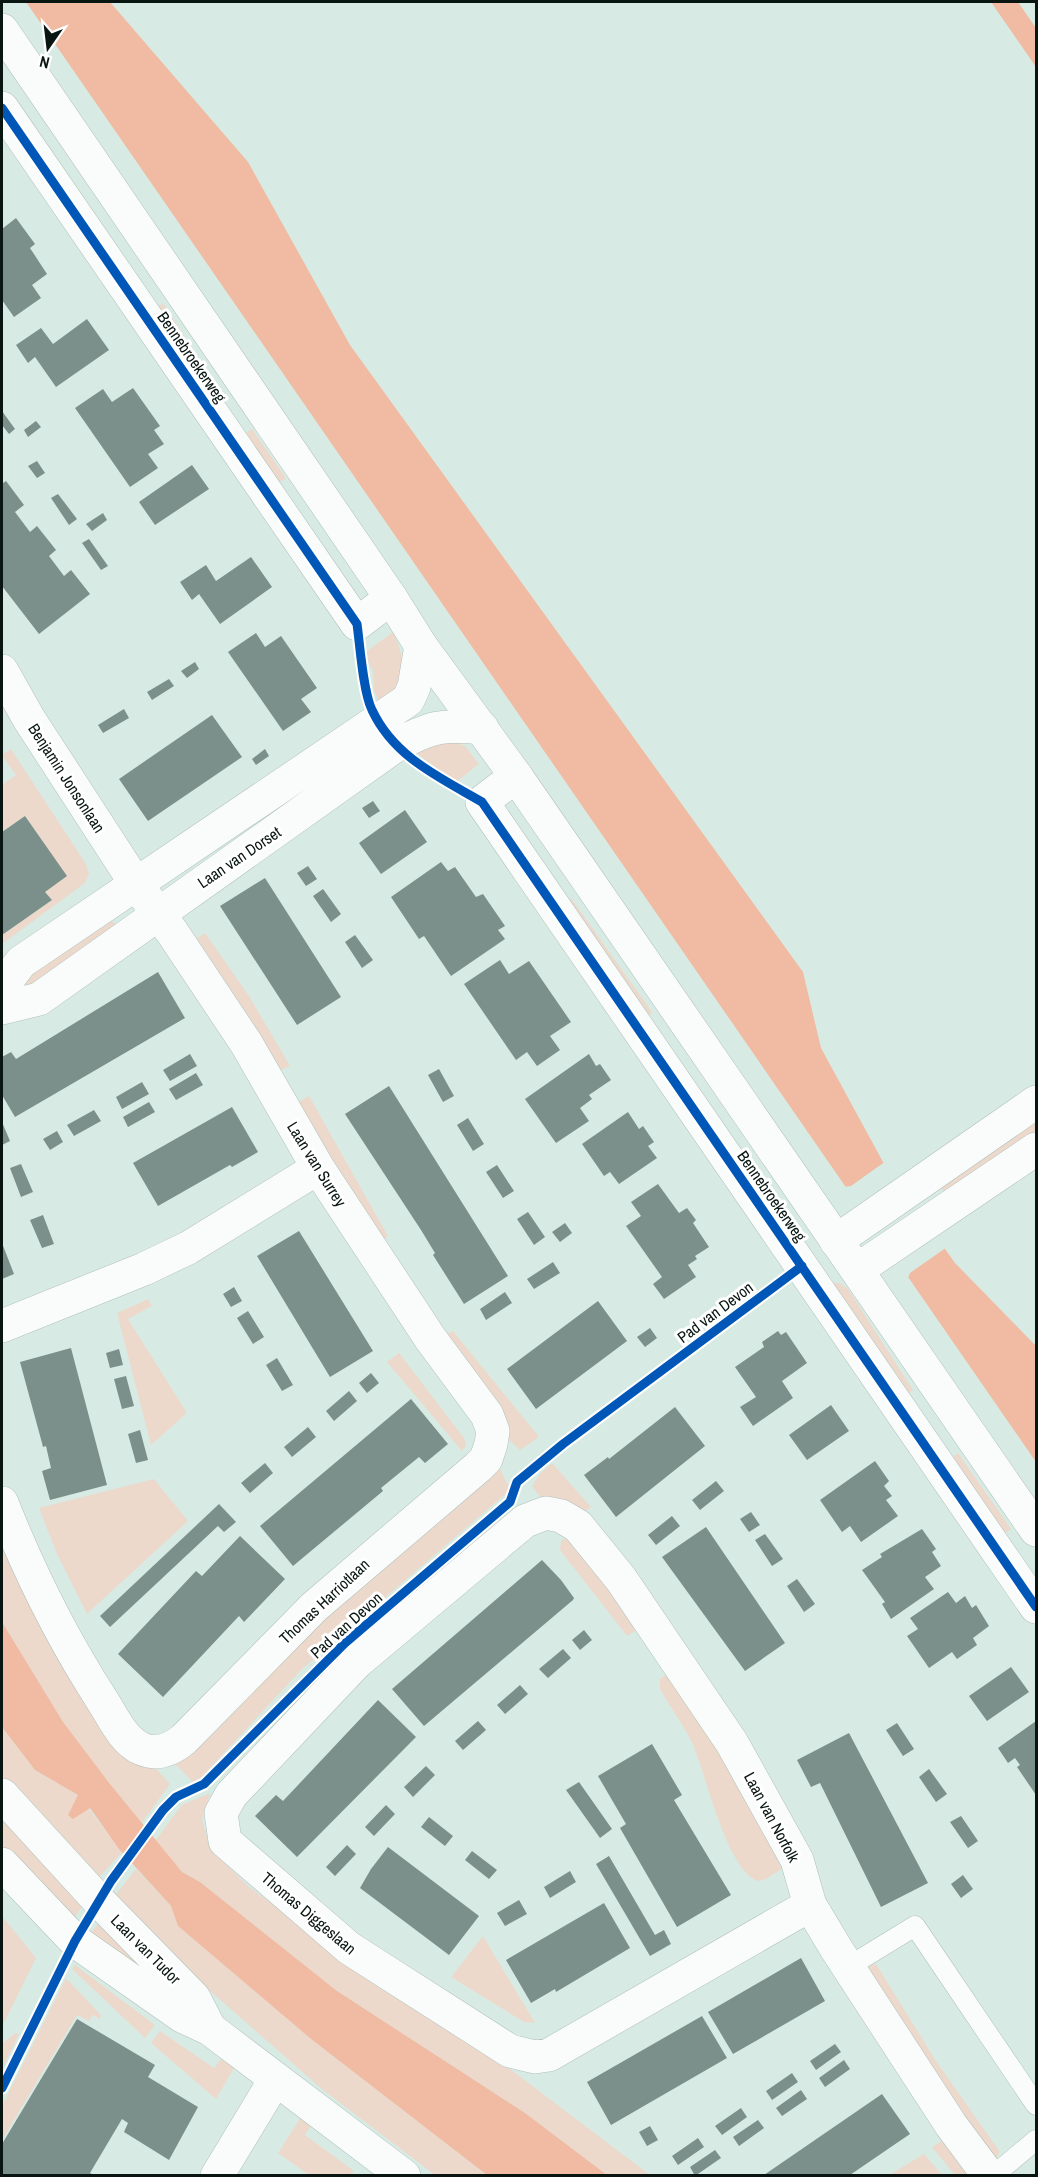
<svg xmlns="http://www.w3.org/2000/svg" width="1038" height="2177" viewBox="0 0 1038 2177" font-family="'Archivo Narrow',sans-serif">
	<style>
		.green { fill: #ecd9cb }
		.water { fill: #f0bba2 }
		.pier { fill: #d7ebe4 }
		.building { fill: #7b908a }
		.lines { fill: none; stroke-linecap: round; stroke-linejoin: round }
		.service-casing { stroke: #b0c0ba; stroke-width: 21 }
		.minor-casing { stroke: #b0c0ba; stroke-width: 34 }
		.tertiary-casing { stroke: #b0c0ba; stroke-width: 34 }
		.service { stroke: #f9fcfb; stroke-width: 20 }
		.minor { stroke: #f9fcfb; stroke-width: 33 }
		.tertiary { stroke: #f9fcfb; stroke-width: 33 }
		.cycleway-casing { stroke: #fff; stroke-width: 13 }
		.cycleway { stroke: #0057b8; stroke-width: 9 }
		.labels { text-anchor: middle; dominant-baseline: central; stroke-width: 6; stroke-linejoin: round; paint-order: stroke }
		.street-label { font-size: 16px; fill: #081511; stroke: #fff }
	</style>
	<rect width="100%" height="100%" fill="#d7ebe4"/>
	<!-- green -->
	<path class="green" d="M163,303L205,368L197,375L153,310Z
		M252,429L286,478L275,485L241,436Z
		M393,632C407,663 408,681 380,704L374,691L373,671L364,653Z
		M443,737L465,746L479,764L455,783L408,746Z
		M11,749L86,864L89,874L85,883L2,944V935L52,900L45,892L66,876L25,816L2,832V785L16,775L2,755Z
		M571,898L652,1012L644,1022L563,905Z
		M109,919L116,924L45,983L5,992Z
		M205,933L249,996L290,1066L279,1071L197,938Z
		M309,1096L388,1236L379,1244L343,1185L299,1102Z
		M1036,1111V1136L947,1197L937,1181Z
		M827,1283H840L848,1289L913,1390L905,1397Z
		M148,1299L152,1306L128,1319L187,1413L151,1445L117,1313Z
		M453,1331L539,1437L520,1450L504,1435L443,1336Z
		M399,1353L464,1438L466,1445L462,1451L387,1362Z
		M958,1453L1011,1529L1001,1536L949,1461Z
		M497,1462L510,1490L302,1669L195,1784L174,1763L333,1607Z
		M552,1463L591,1507L583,1513L544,1502L532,1486L540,1474Z
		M154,1479L188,1521L87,1614L57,1554L39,1508Z
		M2,1532L150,1762L170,1784L141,1824L63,1723L2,1622Z
		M570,1536L638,1629L627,1636L560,1550L561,1541Z
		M671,1672L708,1728L785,1867L766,1879L757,1881C725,1866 707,1777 693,1745C685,1726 670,1708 660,1689V1679Z
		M2,1727L35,1770L78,1795L122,1852L96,1881L2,1782Z
		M210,1793L202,1819L210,1848L249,1887L416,2009L510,2069L650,2175H607L525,2113L337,1991L200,1882L182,1872L155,1841L182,1805Z
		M2,1812L84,1903L74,1919L2,1849Z
		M136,1869L171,1906L178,1926L311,2039L487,2175H435L323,2090L193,1976L113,1898Z
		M2,1916L36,1958L2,2027Z
		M101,1920L194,2008L91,1933Z
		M483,1936L535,2023L524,2022L451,1977Z
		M876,1964L936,2061L1000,2152L994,2161L869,1973V1966Z
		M75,1965L155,2025L145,2038L72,1969Z
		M66,1978L101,2015L100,2019L93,2015L89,2021L77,2015L2,2140V2106Z
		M160,2031L214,2068L221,2059L234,2068L216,2099L151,2043Z
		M15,2033L19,2034L2,2069V2044Z
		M303,2114L313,2123L305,2135L354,2171L350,2175H309L278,2153Z
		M941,2141L969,2175H955L932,2147Z
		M924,2154L942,2175H889L891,2174Z"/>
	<!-- water -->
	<path class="water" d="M26,2H110L248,162L350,345L803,972L821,1048L883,1162L955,1263L1036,1346V1462Z
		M991,2H1018L1036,28V67Z
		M2,1622L63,1722L110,1784L182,1872L200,1882L337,1991L525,2113L607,2175H487L311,2039L178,1926L171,1906L119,1849L90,1808L73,1819L68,1815L78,1795L35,1770L2,1727Z"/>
	<!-- pier -->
	<path class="pier" d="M886,1161L947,1247L910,1273L907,1280L843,1187L851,1186Z"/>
	<!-- building -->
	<path class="building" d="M16,218L35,244L30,248L47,274L32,285L41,298L14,317L2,300V229Z
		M87,319L109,350L56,387L35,357L28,363L16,345L41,328L53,344Z
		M133,388L160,426L154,430L164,444L148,454L158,468L130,487L75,408L103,389L112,402Z
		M2,411L15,429L9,434L2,425Z
		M36,421L41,427L28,437L24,430Z
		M37,461L45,473L37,478L28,466Z
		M192,465L209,489L155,525L139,502Z
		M2,481L3,483L6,481L24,505L15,512L30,532L37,526L56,550L49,556L64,576L71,570L90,594L39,634L2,586Z
		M58,494L77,519L69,525L51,498Z
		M103,513L107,520L92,531L86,524Z
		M89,539L108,566L101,570L82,543Z
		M251,557L272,587L220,624L199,594L192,600L180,582L206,565L216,581Z
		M256,633L265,647L281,636L317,688L301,699L311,712L283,731L228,652Z
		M195,662L199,669L187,678L181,671Z
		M169,679L174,686L152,700L147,692Z
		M124,709L129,718L103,733L98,725Z
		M212,715L242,757L148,821L119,779Z
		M265,749L269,756L256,765L252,759Z
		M373,801L380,811L369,818L362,808Z
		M405,810L427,842L381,874L359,843Z
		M25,816L67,876L45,892L52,900L2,935V832Z
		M441,862L448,871L455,867L476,897L483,894L505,926L498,930L505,939L451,976L424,936L419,939L391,897Z
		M308,866L317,879L306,886L297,873Z
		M265,878L341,997L297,1025L220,906Z
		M323,889L341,914L331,922L313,896Z
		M355,935L373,960L362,968L345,942Z
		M500,960L509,974L529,961L571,1022L550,1036L560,1050L537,1066L527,1052L516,1060L464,984Z
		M158,972L185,1018L15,1117L2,1095V1057L11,1052L16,1059Z
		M190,1054L197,1066L170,1081L163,1070Z
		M589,1054L596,1066L600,1064L611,1080L589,1095L592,1099L580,1108L589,1121L556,1143L525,1099Z
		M439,1069L454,1096L443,1102L428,1075Z
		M196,1073L203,1085L176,1100L169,1089Z
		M142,1082L149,1094L122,1109L116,1097Z
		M389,1086L508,1276L464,1304L433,1255L435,1253L421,1230L345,1114Z
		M149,1102L155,1112L128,1127L123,1117Z
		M232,1107L258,1152L232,1167L230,1165L158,1206L133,1163Z
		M94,1110L101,1121L74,1136L67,1125Z
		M628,1112L639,1129L643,1126L654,1142L648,1146L657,1158L619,1184L610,1172L604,1176L582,1144Z
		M468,1118L484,1144L473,1151L457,1125Z
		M2,1122L10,1141L2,1145Z
		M57,1131L63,1142L50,1150L43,1139Z
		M21,1164L33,1192L21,1197L10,1168Z
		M497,1165L514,1191L503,1198L486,1172Z
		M658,1184L679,1213L687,1208L696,1220L693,1223L709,1247L695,1256L697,1259L688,1265L696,1277L664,1299L653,1284L662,1277L626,1226L641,1216L631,1202Z
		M528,1212L545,1237L534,1245L517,1219Z
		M43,1215L54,1244L42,1248L30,1220Z
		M565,1223L572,1233L560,1242L552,1232Z
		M299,1231L373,1351L330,1377L257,1256Z
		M2,1243L14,1274L2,1279Z
		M553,1262L560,1273L534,1289L527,1279Z
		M234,1287L242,1301L231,1307L223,1294Z
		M505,1292L512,1303L486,1320L480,1309Z
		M598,1301L627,1341L536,1409L507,1369Z
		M248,1311L264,1337L253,1344L237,1318Z
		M650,1328L657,1338L645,1347L637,1337Z
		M778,1331L781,1335L786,1332L807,1363L782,1381L793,1398L753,1426L740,1407L756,1397L735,1367L764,1347L762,1342Z
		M71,1348L107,1485L50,1500L42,1471L51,1468L46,1446L43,1447L42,1443L20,1362Z
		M119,1349L123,1365L110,1368L106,1353Z
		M277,1358L293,1385L282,1391L266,1365Z
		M371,1373L379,1383L367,1393L359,1383Z
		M126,1376L134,1406L122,1409L114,1379Z
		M349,1391L357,1401L334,1421L326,1411Z
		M411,1399L448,1444L425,1463L419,1457L381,1488L383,1491L293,1566L260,1526Z
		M831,1405L849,1431L807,1460L789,1435Z
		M675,1407L705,1446L616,1517L584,1475L608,1457L609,1459Z
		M308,1427L316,1437L292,1457L284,1447Z
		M140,1430L148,1460L136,1463L128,1434Z
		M875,1461L889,1481L884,1486L892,1496L886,1500L898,1516L861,1542L850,1526L842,1532L820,1500Z
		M265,1463L273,1473L250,1493L241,1483Z
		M716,1481L724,1491L700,1510L692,1500Z
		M219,1504L236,1522L224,1532L218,1526L110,1627L100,1616Z
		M751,1512L760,1525L749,1532L740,1519Z
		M672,1516L680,1526L656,1545L648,1535Z
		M706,1527L785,1643L745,1671L662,1557Z
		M922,1529L936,1549L932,1552L941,1566L925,1577L934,1589L891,1619L882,1604L885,1602L862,1570L882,1557L880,1554Z
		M765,1534L783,1559L772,1566L755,1540Z
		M240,1536L285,1579L244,1622L239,1616L163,1697L118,1654L196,1571L202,1576Z
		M542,1560L561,1580L574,1598L573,1600L424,1726L392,1689Z
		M797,1579L815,1604L804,1612L787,1586Z
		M948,1592L956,1603L965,1596L972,1608L976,1605L989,1626L973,1638L977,1645L957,1659L952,1652L929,1668L907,1636L918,1629L910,1618Z
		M584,1630L592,1640L580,1650L572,1640Z
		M563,1649L571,1658L548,1678L539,1669Z
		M1011,1667L1029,1692L987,1721L969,1696Z
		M520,1685L528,1694L505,1714L497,1705Z
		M378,1700L416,1737L297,1857L255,1816L276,1795L283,1801Z
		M478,1721L486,1730L463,1750L455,1741Z
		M1036,1721V1795L1017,1767L1020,1765L1015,1758L1008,1763L998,1748Z
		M897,1723L914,1749L903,1756L886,1730Z
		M849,1733L928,1883L881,1907L820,1783L811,1787L797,1760Z
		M652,1744L682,1795L674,1800L731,1895L677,1927L620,1828L626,1824L598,1776Z
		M426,1766L435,1775L413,1797L404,1787Z
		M929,1769L947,1794L936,1802L919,1777Z
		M579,1782L612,1829L600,1838L566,1790Z
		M386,1805L395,1814L374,1836L365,1827Z
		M961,1816L978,1841L968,1848L950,1822Z
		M429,1817L453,1836L445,1846L421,1827Z
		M347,1845L356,1854L335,1876L326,1867Z
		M388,1847L479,1916L449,1955L360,1888L371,1869Z
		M472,1851L497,1870L489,1879L465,1860Z
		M609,1856L655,1935L664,1930L671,1944L650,1956L596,1864Z
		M570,1871L576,1882L550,1898L544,1887Z
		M963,1875L973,1889L961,1898L951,1884Z
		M519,1900L527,1914L505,1926L497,1913Z
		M604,1903L630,1948L556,1992L555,1989L531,2003L506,1960Z
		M801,1958L825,2001L733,2054L708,2012Z
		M702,2016L727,2058L611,2125L587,2082Z
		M77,2019L155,2065L148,2077L198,2107L169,2160L124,2132L128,2123L122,2119L90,2173L94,2175H2V2144Z
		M835,2044L841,2052L816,2070L810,2061Z
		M844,2060L850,2069L825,2087L819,2078Z
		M792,2073L798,2082L772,2100L766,2091Z
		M801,2090L807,2099L782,2116L776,2108Z
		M882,2094L910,2134L888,2149L850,2175H764Z
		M741,2108L747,2117L722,2135L715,2126Z
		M758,2120L764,2128L739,2146L733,2137Z
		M650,2126L658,2140L647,2146L639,2132Z
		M698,2138L704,2147L678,2165L672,2156Z
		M715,2150L721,2158L695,2176L690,2167Z"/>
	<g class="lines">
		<defs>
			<path id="service" d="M848,1967L915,1926L1036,2105
				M993,2176L1036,2140"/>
			<path id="minor" d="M2,108L357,624L391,598
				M2,671L29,719L136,884L172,932L246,1043L318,1168L430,1338L487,1415L493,1431L491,1444L486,1459L478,1467L314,1607L184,1739C172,1749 158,1756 142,1749C123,1741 113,1717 102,1700C60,1635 30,1574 2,1503
				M516,776L482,802L1036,1607
				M2,987L21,962L408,700L414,687L421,646
				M2,1008L39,999L395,746C430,727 441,724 482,728
				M2,1326L144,1269L188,1248L318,1168
				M2,1795L99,1901L194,1998L210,2029
				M2,1864L75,1941L182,2016L210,2029L404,2176
				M810,1905L549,2055L535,2057L510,2051L349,1948L225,1841L221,1813L231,1795L357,1662L525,1521L546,1513L561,1516L578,1526L621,1579L732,1743L797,1860L810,1905L837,1950L951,2125L989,2176
				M217,2176L275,2080"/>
			<path id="tertiary" d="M2,30L391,598L421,646L516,776L1036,1530
				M836,1241L1036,1102
				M857,1270L1036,1149"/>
		</defs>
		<!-- service casing -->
		<use href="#service" class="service-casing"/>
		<!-- minor casing -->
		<use href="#minor" class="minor-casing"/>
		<!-- tertiary casing -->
		<use href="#tertiary" class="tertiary-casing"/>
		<!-- service -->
		<use href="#service" class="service"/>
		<!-- minor -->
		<use href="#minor" class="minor"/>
		<!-- tertiary -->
		<use href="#tertiary" class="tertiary"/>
		<defs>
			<path id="cycleway" d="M2,108L357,624C360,645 363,692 372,710C394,757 439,777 482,802L1036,1607
				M2,2088L75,1941L111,1881L163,1810L176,1797L204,1784L345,1643L510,1502L517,1482L563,1444L802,1266"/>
		</defs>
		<!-- cycleway casing -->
		<use href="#cycleway" class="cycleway-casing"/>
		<!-- cycleway -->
		<use href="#cycleway" class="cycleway"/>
	</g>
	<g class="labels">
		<!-- street labels -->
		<g class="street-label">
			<text transform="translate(192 357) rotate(55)">Bennebroekerweg</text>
			<text transform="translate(67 778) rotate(57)">Benjamin Jonsonlaan</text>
			<text transform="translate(239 857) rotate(-34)">Laan van Dorset</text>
			<text transform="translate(317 1164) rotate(58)">Laan van Surrey</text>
			<text transform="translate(772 1196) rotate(55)">Bennebroekerweg</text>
			<text transform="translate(715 1312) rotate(-37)">Pad van Devon</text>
			<text transform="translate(324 1601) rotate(-43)">Thomas Harriotlaan</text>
			<text transform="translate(346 1625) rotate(-42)">Pad van Devon</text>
			<text transform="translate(772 1817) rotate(62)">Laan van Norfolk</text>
			<text transform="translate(309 1913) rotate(40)">Thomas Diggeslaan</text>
			<text transform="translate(146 1949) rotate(45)">Laan van Tudor</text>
		</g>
	</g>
	<!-- border -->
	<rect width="1038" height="2177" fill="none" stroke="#081511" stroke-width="6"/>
	<!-- north arrow -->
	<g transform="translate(48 48) rotate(194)" stroke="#ffffff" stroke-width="4.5" paint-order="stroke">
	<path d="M0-4.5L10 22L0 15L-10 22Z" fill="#081511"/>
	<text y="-9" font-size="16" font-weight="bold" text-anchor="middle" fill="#081511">N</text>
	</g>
</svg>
